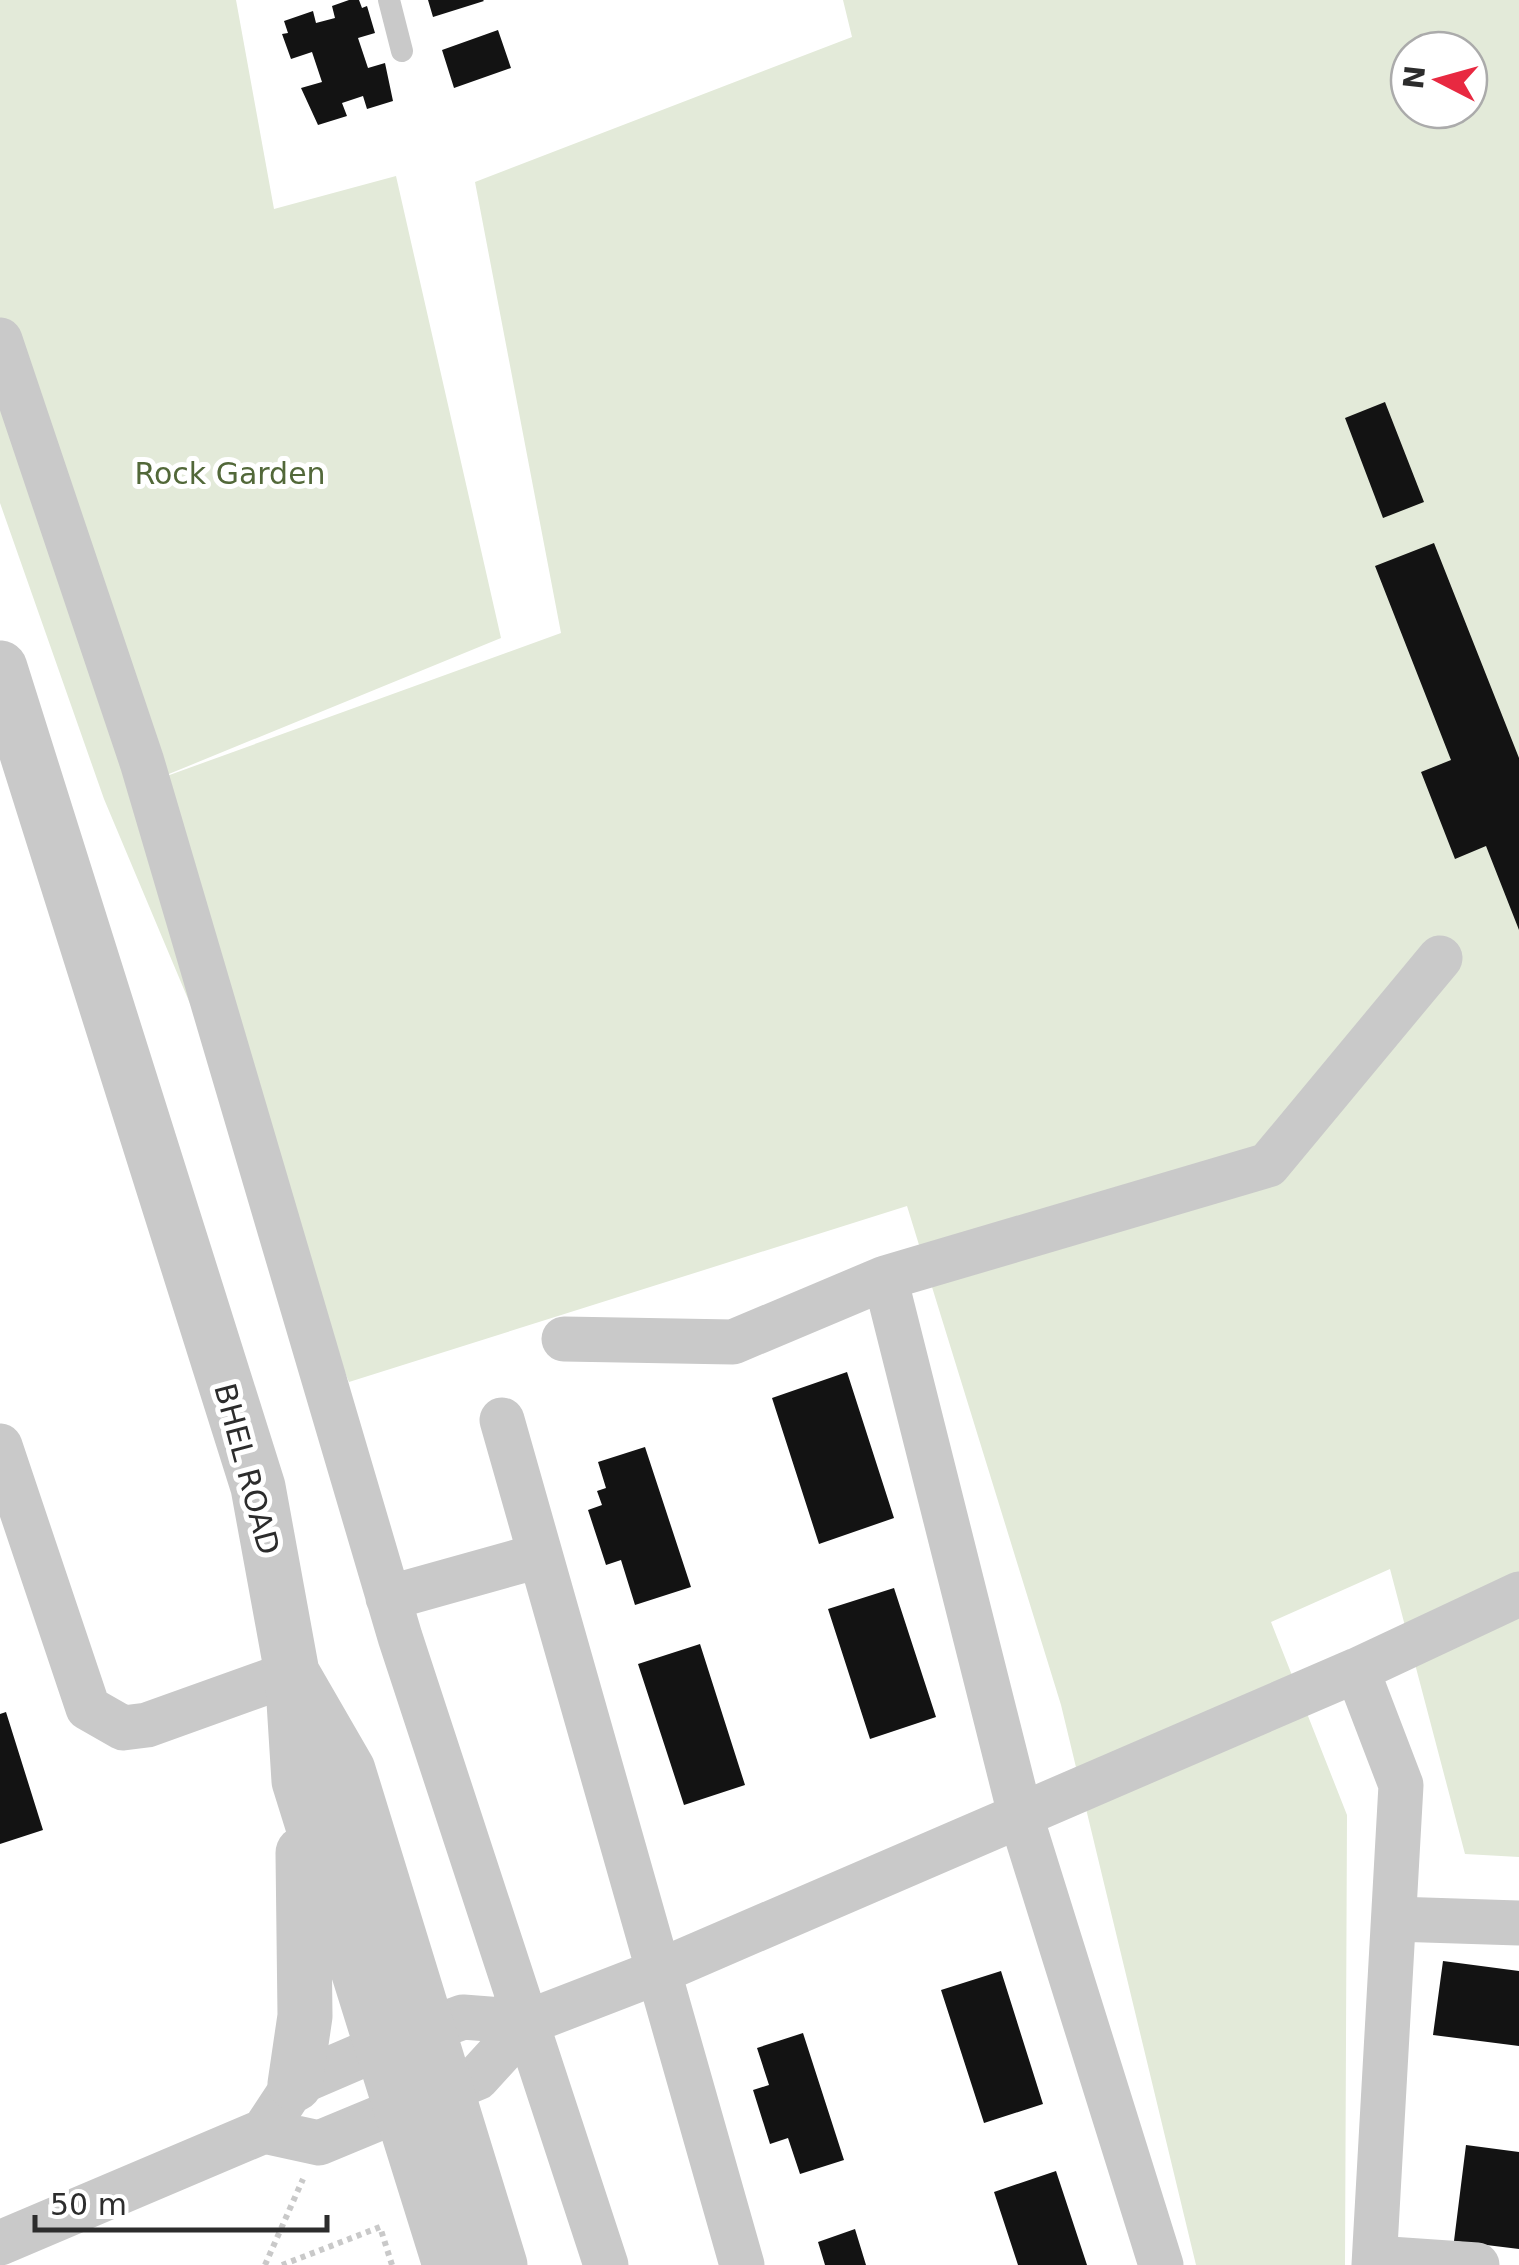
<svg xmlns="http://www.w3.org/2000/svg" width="1519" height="2265" viewBox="0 0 1519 2265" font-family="'DejaVu Sans',sans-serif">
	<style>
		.green { fill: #e3ead9; fill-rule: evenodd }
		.building { fill: #131313 }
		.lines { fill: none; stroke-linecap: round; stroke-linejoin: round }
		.path { stroke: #c9c9c9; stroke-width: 6; stroke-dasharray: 5 5; stroke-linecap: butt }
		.service { stroke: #c9c9c9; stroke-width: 22 }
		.minor { stroke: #c9c9c9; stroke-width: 45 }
		.tertiary { stroke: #c9c9c9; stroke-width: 55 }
		.labels { text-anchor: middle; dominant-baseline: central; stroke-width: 10; stroke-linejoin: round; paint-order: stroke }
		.park-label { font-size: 30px; fill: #526839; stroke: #fff }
		.street-label { font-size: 30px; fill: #2c2c2c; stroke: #fff }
	</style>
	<rect width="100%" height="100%" fill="#fff"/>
	<!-- green -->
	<path class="green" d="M0,0H236L274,209L396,176L501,638L142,785L561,633L475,182L852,37L843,0H1519V1857L1465,1854L1390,1569L1271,1622L1347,1815L1345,2265H1196L1061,1705L907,1206L349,1382L104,799L0,503ZM1409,50H1469V110H1409Z"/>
	<!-- building -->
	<path class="building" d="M349,0H359L362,8L367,6L375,33L358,38L368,68L385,63L393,101L367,109L363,96L342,103L347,116L318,125L301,88L322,82L312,52L291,59L282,34L288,33L284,21L313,11L316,23L335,18L332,6Z
		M428,0H483L484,1L433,17Z
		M498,30L511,68L454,88L442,50Z
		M1385,402L1424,502L1383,518L1345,418Z
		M1434,543L1519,758V930L1486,846L1455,859L1421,772L1451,760L1375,566Z
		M847,1372L894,1518L819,1544L772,1398Z
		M645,1447L691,1587L635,1605L621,1560L606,1565L588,1510L602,1505L597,1491L606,1488L598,1462Z
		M894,1588L936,1717L870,1739L828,1609Z
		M700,1644L745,1785L684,1805L638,1664Z
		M6,1712L43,1830L0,1844V1714Z
		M1443,1961L1519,1971V2046L1433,2035Z
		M1001,1971L1043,2104L984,2123L941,1990Z
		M803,2033L844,2160L800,2174L788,2138L770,2144L753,2090L769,2085L757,2048Z
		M1466,2145L1519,2152V2249L1454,2241Z
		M1056,2171L1087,2265H1018L994,2192Z
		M855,2229L866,2265H825L818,2242Z"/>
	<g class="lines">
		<!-- path -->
		<path class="path" d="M265,2265L303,2179
			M282,2265L380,2227L392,2265"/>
		<!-- service -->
		<path class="service" d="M389,0L402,51"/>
		<!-- minor -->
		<path class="minor" d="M0,340L142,762L400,1637L606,2265
			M885,1278L1020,1814L1161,2265
			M564,1339L733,1342L885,1278L1268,1165L1440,958
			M502,1420L742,2265
			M0,1446L88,1708L123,1728L147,1725L292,1673
			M388,1598L538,1556
			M1357,1670L1401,1785L1374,2265
			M1394,1919L1519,1923
			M264,2131L319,2143L401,2109L477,2078L528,2022
			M0,2243L264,2131L295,2084L381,2047L463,2017L528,2022L660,1971L1357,1670L1519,1594
			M1375,2258L1477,2265"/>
		<!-- tertiary -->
		<path class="tertiary" d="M0,668L258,1487L292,1673L348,1770L500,2265
			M293,1686L299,1781L450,2265
			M295,2084L305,2016L303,1853"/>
	</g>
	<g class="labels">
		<!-- park labels -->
		<g class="park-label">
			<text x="230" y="473">Rock Garden</text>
		</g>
		<!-- street labels -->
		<g class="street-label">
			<text transform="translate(247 1469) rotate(75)">BHEL ROAD</text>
		</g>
	</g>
	<!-- north arrow -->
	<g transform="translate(1439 80) rotate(276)"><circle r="48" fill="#ffffff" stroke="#ababab" stroke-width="2.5"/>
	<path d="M0-8L18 38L0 25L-18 38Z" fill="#e82941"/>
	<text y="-15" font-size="28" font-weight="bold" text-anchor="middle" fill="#2c2c2c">N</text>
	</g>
	<!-- scale -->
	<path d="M35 2215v15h292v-15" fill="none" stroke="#2c2c2c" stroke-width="5"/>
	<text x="50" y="2215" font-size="30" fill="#2c2c2c" stroke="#ffffff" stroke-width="8" paint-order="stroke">50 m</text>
</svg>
